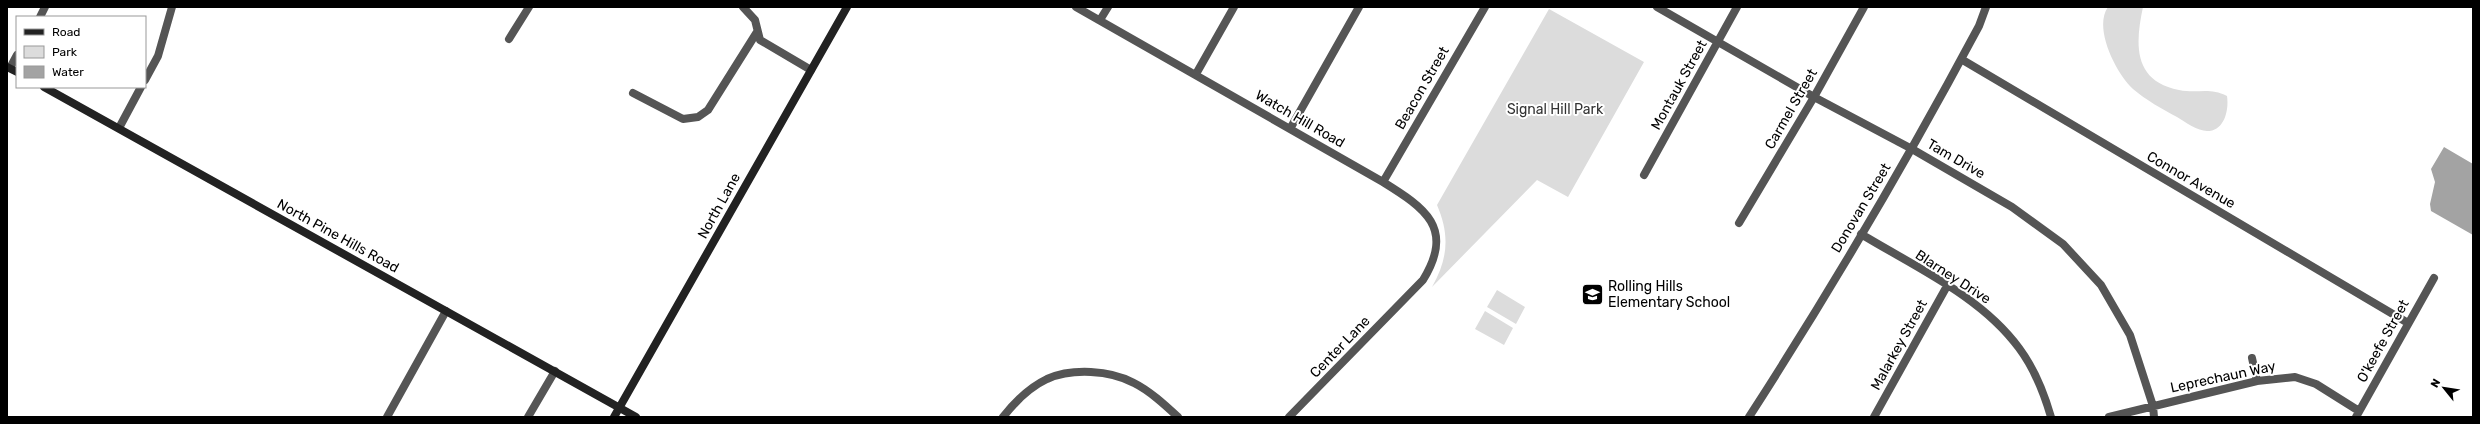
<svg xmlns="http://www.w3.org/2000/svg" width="2480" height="424" viewBox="0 0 2480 424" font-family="Rubik,sans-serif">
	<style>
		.green { fill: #dcdcdc }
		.water { fill: #a3a3a3 }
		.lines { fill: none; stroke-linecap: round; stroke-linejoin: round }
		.street { stroke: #555; stroke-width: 8 }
		.secondary { stroke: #222; stroke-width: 8 }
		.labels { text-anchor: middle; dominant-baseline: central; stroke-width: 4; stroke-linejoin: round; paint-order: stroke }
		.street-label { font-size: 14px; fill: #000; stroke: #fff }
		.park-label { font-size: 14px; fill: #333; stroke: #fff }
		.poi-label { font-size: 14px; fill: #000; stroke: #fff; text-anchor: start }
	</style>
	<rect width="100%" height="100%" fill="#fff"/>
	<!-- green -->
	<path class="green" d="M2108,7H2143C2135,44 2133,81 2179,90C2198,94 2209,87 2227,96C2229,109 2225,131 2207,131C2198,131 2185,122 2177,117C2162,109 2146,100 2133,89C2116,73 2093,28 2108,7Z
		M1549,9L1644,62L1568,197L1537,180L1432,287C1448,259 1450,235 1437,205Z
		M1497,290L1525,307L1516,324L1487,307Z
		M1485,311L1513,328L1504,345L1475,329Z"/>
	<!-- water -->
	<path class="water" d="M2444,147L2473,164V235L2431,211L2430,204L2435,182L2431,169Z"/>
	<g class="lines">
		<!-- street -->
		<path class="street" d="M743,7L755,20L760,40L811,70
			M1076,7L1383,182C1425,208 1455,228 1423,280L1289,417
			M1657,7L1814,97L1912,149L2012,207L2063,244L2101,285L2130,335L2153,406L2154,417
			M40,17L45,7
			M1100,20L1108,7
			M509,39L529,7
			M1961,59L2408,323
			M10,68L17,55
			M1196,74L1234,7
			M145,80L158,56L172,7
			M633,93L683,119L698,117L708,110L757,32
			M119,128L141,87
			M1290,129L1359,7
			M1644,175L1737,7
			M1383,182L1485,7
			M1739,223L1814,97L1864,7
			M1861,234C1915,267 1981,296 2019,348C2034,368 2044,393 2051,417
			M2252,358L2257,381
			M387,417L446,311
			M528,417L555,371
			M1003,417C1014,403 1030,387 1047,379C1072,368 1110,370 1134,383C1150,391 1165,405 1178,417
			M1749,417C1831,290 1908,159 1979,26L1986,7
			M1874,417L1947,286
			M2109,417L2257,381L2295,377L2316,384L2359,411
			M2356,417L2434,278"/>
		<!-- secondary -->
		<path class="secondary" d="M7,67L17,72
			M44,87L636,417
			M614,417L847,7"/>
	</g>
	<!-- icons -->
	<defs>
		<symbol id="school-square" viewBox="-11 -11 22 22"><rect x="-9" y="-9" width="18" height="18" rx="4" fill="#000" stroke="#fff"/><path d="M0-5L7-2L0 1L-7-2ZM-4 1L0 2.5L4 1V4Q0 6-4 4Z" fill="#fff"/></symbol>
	</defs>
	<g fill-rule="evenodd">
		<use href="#school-square" x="1580" y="282" width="25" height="25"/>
	</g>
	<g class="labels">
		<!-- street labels -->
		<g class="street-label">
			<text transform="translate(1679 85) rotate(-61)">Montauk Street</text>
			<text transform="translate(1422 88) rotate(-60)">Beacon Street</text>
			<text transform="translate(1791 109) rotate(-60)">Carmel Street</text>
			<text transform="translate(1300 119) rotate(30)">Watch Hill Road</text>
			<text transform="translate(1956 159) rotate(30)">Tam Drive</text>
			<text transform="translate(2191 180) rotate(30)">Connor Avenue</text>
			<text transform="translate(719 206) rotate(-61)">North Lane</text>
			<text transform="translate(1861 208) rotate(-59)">Donovan Street</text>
			<text transform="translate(338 236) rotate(29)">North Pine Hills Road</text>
			<text transform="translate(1953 277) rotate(33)">Blarney Drive</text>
			<text transform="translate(2383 341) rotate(-61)">O'keefe Street</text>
			<text transform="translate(1899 345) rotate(-61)">Malarkey Street</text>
			<text transform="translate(1340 347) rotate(-46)">Center Lane</text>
			<text transform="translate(2223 377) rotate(-12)">Leprechaun Way</text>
		</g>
		<!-- park labels -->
		<g class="park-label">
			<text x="1555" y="109">Signal Hill Park</text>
		</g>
		<!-- poi labels -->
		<g class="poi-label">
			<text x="1608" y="286">Rolling Hills<tspan x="1608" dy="16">Elementary School</tspan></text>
		</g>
	</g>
	<!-- border -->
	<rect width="2480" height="424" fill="none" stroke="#000000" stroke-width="16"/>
	<!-- legend -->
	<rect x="16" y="16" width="130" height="72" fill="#ffffff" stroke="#999999"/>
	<rect x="24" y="29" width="20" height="6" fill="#222222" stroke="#999999"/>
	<text x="52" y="36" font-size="12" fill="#000000">Road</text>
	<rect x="24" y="46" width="20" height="12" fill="#dcdcdc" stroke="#999999"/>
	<text x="52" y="56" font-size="12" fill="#000000">Park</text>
	<rect x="24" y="66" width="20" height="12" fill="#a3a3a3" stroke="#999999"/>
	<text x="52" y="76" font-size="12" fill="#000000">Water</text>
	<!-- north arrow -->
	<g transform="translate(2444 388) rotate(300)" stroke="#ffffff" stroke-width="3" paint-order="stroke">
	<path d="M0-3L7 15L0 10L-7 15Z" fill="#000000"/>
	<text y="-6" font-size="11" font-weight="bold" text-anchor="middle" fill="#000000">N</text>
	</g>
</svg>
